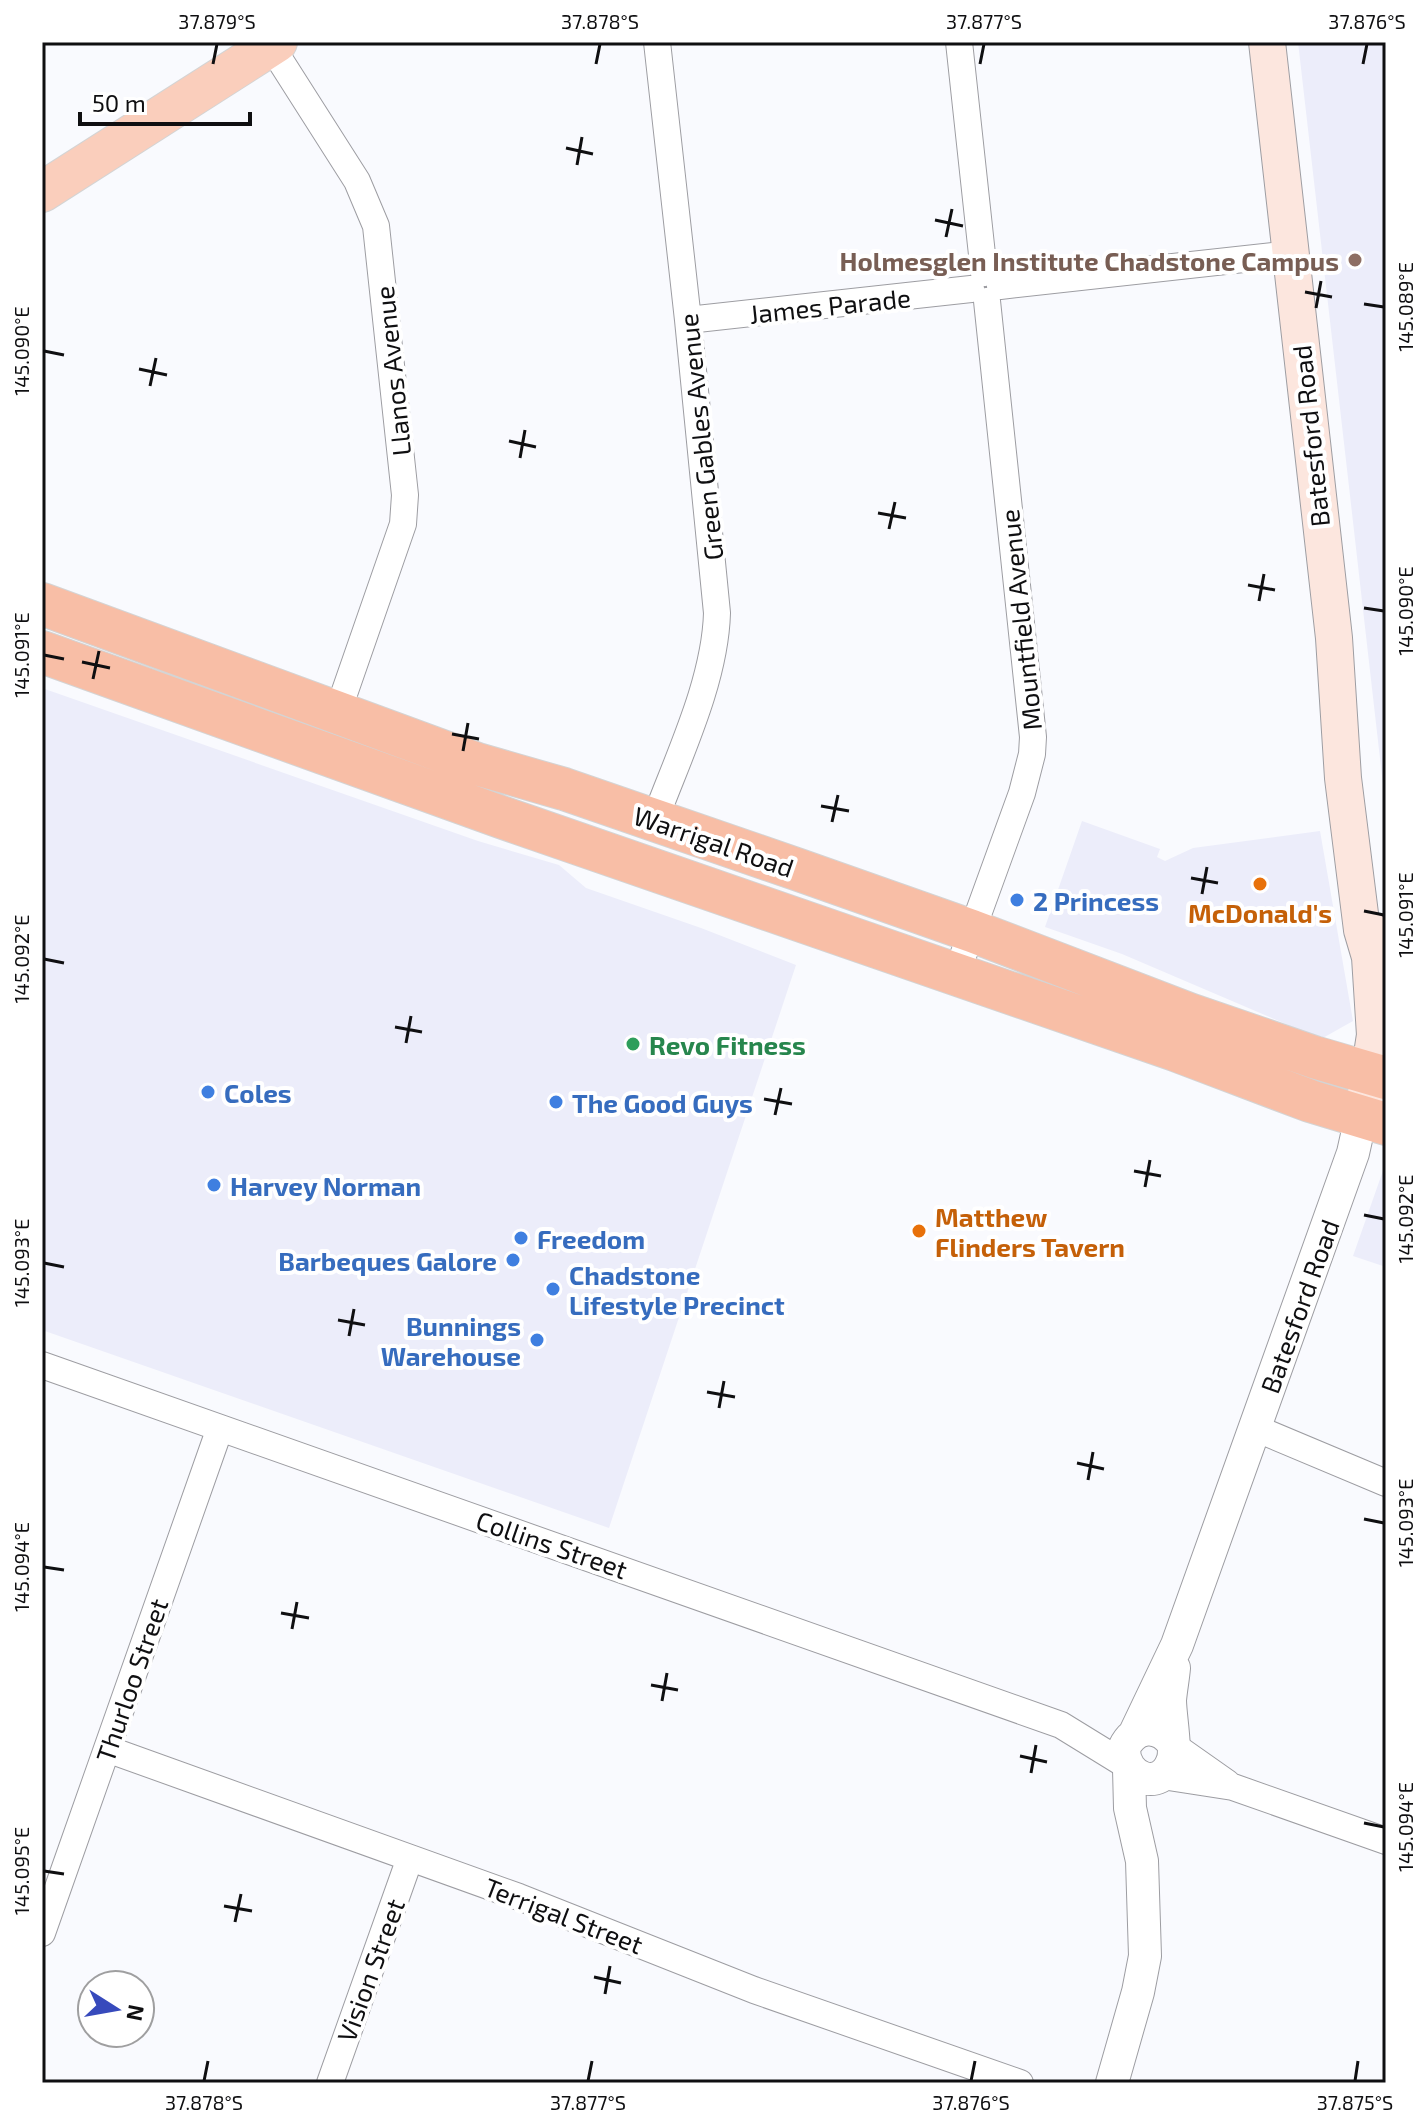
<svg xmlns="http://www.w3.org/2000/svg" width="1428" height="2125" viewBox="0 0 1428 2125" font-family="'Exo 2',sans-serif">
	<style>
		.built { fill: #ecedfa }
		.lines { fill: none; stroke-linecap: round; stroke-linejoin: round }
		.minor-casing { stroke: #9d9da2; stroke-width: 28 }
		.tertiary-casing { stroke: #9d9da2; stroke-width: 34 }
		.secondary-casing { stroke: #9d9da2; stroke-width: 38 }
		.primary-casing { stroke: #d4d4d4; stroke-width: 42 }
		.trunk-casing { stroke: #d4d4d4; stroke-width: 44 }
		.minor { stroke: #fff; stroke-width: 26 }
		.tertiary { stroke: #fff; stroke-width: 32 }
		.secondary { stroke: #fce6de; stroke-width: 36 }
		.primary { stroke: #facebc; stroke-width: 40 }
		.trunk { stroke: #f8bea6; stroke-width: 42 }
		.ticks { fill: none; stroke: #0f0f11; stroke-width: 3 }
		.education-dot { fill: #8d6e63; stroke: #fff; stroke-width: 3 }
		.food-dot { fill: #e8710a; stroke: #fff; stroke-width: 3 }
		.shop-dot { fill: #3f7fe0; stroke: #fff; stroke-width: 3 }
		.leisure-dot { fill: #2e9e5b; stroke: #fff; stroke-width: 3 }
		.labels { text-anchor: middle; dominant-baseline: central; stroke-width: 8; stroke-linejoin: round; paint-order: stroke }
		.education-label { font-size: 26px; font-weight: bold; fill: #785e54; stroke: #fff; text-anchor: end }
		.street-label { font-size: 26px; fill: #0f0f11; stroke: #fff }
		.shop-label { font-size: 26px; font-weight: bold; fill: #366cbe; stroke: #fff; text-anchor: start }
		.food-label { font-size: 26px; font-weight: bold; fill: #c56008; stroke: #fff }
		.leisure-label { font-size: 26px; font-weight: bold; fill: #27864d; stroke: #fff; text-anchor: start }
		.neatline { fill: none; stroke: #0f0f11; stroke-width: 3 }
		.ticks-label { font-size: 20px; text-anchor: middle; fill: #0f0f11 }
	</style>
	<rect width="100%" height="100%" fill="#f9fafe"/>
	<!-- built -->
	<path class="built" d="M1298,42H1386V811L1348,478Z
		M42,688L478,841L559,865L586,888L701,928L796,965L609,1528L42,1330Z
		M1082,821L1160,849L1157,857L1165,861L1193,848L1320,831L1353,1021L1321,1039L1122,954L1045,927Z
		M1385,1165H1386V1267L1353,1256Z"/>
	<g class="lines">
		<defs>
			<path id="minor" d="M959,42L984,273
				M271,46L357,181L376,226L405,495L403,524L337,714
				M1000,286L1290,254
				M688,320L971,289
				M654,822C678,757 715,682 717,613L688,320L657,42
				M956,975L1022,793L1032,754L1033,737L987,301
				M42,1365L1061,1725L1126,1765
				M1255,1428L1386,1483
				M1173,1745L1227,1783
				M107,1749L519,1897L754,1990L1020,2083
				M1162,1776L1233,1787L1386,1841
				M42,1933L220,1428
				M330,2083L410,1858"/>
			<path id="tertiary" d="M1135,1733L1177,1645L1353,1153L1361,1117
				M1172,1742C1157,1723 1134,1726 1124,1748C1123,1779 1161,1792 1172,1762C1177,1751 1170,1715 1170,1700C1171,1689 1173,1679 1174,1668
				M1112,2083L1138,1992L1145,1956L1142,1861L1130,1808L1129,1769"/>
			<path id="secondary" d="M1267,42L1334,638L1343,778L1362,930L1370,957
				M1365,1100L1375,1035L1370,957L1373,932"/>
			<path id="primary" d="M42,192L277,42"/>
			<path id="trunk" d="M42,604L477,764L564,789L799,870L972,931L1189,1014L1314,1057L1386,1078
				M42,652L501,817L1175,1050L1310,1101L1386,1124"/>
		</defs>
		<!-- minor casing -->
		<use href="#minor" class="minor-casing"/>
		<!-- tertiary casing -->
		<use href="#tertiary" class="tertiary-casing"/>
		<!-- secondary casing -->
		<use href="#secondary" class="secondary-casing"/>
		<!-- primary casing -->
		<use href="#primary" class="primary-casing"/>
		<!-- trunk casing -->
		<use href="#trunk" class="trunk-casing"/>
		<!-- minor -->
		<use href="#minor" class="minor"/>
		<!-- tertiary -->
		<use href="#tertiary" class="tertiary"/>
		<!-- secondary -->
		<use href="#secondary" class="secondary"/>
		<!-- primary -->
		<use href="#primary" class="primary"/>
		<!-- trunk -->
		<use href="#trunk" class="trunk"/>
	</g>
	<!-- ticks -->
	<path class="ticks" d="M213,64L217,44M596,64L600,44M980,64L984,44M1363,64L1367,44M566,148L593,154M577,165L582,137M935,220L963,226M946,237L952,209M1305,292L1332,297M1364,304L1384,307M1316,308L1321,281M44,351L64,355M139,369L167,375M150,386L156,358M509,441L536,447M520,458L525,430M878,513L906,518M889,529L895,502M1248,585L1275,590M1259,601L1264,574M1364,608L1384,611M44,655L64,659M82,662L110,668M93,679L99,651M452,734L479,739M463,751L468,723M821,806L849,811M832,822L838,795M1191,878L1218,883M1202,894L1207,867M1364,911L1384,915M44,959L64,963M395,1027L422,1032M406,1043L411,1016M764,1099L792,1104M775,1115L781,1088M1134,1171L1161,1176M1145,1187L1150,1160M1364,1215L1384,1219M44,1263L64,1267M338,1320L365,1325M349,1336L354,1309M707,1392L735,1397M719,1408L724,1381M1077,1463L1104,1469M1088,1480L1093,1452M1364,1519L1384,1523M44,1567L64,1570M281,1613L309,1618M292,1629L297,1602M651,1685L678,1690M662,1701L667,1673M1020,1756L1047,1762M1031,1773L1036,1745M1364,1823L1384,1827M44,1871L64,1874M224,1906L252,1911M235,1922L241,1894M594,1977L621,1983M605,1994L610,1966M204,2081L208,2061M588,2081L592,2061M971,2081L975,2061M1355,2081L1358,2061"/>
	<!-- markers -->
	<circle class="education-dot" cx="1355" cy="260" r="8"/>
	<g class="food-dot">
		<circle cx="1260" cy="884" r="8"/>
		<circle cx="919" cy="1231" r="8"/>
	</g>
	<g class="shop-dot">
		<circle cx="1017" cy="900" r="8"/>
		<circle cx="208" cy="1092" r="8"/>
		<circle cx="556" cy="1102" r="8"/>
		<circle cx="214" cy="1185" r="8"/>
		<circle cx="521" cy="1238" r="8"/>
		<circle cx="513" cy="1260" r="8"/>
		<circle cx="553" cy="1289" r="8"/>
		<circle cx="537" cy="1340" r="8"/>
	</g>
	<circle class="leisure-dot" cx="633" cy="1044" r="8"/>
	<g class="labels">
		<!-- education labels -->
		<g class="education-label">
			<text x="1339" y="260">Holmesglen Institute Chadstone Campus</text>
		</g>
		<!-- street labels -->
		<g class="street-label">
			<text transform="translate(830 305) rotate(-6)">James Parade</text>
			<text transform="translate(392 371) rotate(-96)">Llanos Avenue</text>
			<text transform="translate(1310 436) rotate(-96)">Batesford Road</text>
			<text transform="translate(700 437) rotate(-96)">Green Gables Avenue</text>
			<text transform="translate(1020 620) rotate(-96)">Mountfield Avenue</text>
			<text transform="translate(714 841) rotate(19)">Warrigal Road</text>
			<text transform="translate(1299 1306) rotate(-70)">Batesford Road</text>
			<text transform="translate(552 1544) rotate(19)">Collins Street</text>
			<text transform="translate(131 1680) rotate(-71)">Thurloo Street</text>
			<text transform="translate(564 1915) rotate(21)">Terrigal Street</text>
			<text transform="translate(370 1970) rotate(-70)">Vision Street</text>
		</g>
		<!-- shop labels -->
		<g class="shop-label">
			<text x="1033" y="900">2 Princess</text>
			<text x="224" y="1092">Coles</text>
			<text x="572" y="1102">The Good Guys</text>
			<text x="230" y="1185">Harvey Norman</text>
			<text x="537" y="1238">Freedom</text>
			<text x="497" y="1260" text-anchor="end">Barbeques Galore</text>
			<text x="569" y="1274">Chadstone<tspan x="569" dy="30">Lifestyle Precinct</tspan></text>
			<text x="521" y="1325" text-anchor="end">Bunnings<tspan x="521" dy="30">Warehouse</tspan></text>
		</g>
		<!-- food labels -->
		<g class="food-label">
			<text x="1260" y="912">McDonald's</text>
			<text x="935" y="1216" text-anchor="start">Matthew<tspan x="935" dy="30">Flinders Tavern</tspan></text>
		</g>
		<!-- leisure labels -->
		<g class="leisure-label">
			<text x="649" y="1044">Revo Fitness</text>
		</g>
	</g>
	<!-- border -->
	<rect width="1428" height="2125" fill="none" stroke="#ffffff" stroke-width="88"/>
	<!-- north arrow -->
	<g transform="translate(116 2009) rotate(101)"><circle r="38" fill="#ffffff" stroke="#9f9fa0" stroke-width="2"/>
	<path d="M0-6L14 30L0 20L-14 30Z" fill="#374abc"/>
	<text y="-12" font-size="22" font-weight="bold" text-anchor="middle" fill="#0f0f11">N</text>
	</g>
	<!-- scale -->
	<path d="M80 112v12h170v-12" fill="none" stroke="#0f0f11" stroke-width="4"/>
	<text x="92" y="112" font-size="24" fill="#0f0f11" stroke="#ffffff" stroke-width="6" paint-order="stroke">50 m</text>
	<rect x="44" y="44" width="1340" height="2037" class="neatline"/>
	<g class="ticks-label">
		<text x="217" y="29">37.879°S</text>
		<text x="600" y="29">37.878°S</text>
		<text x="984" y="29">37.877°S</text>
		<text x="1367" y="29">37.876°S</text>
		<text transform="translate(1406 307) rotate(-90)" y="7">145.089°E</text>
		<text transform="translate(22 351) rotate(-90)" y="7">145.090°E</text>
		<text transform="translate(1406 611) rotate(-90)" y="7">145.090°E</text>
		<text transform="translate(22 655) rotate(-90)" y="7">145.091°E</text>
		<text transform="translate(1406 915) rotate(-90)" y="7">145.091°E</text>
		<text transform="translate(22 959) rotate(-90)" y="7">145.092°E</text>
		<text transform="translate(1406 1219) rotate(-90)" y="7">145.092°E</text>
		<text transform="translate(22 1263) rotate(-90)" y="7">145.093°E</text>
		<text transform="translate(1406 1523) rotate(-90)" y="7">145.093°E</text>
		<text transform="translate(22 1567) rotate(-90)" y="7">145.094°E</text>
		<text transform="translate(1406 1827) rotate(-90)" y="7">145.094°E</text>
		<text transform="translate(22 1871) rotate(-90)" y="7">145.095°E</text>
		<text x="204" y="2110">37.878°S</text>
		<text x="588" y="2110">37.877°S</text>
		<text x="971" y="2110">37.876°S</text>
		<text x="1355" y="2110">37.875°S</text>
	</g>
</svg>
